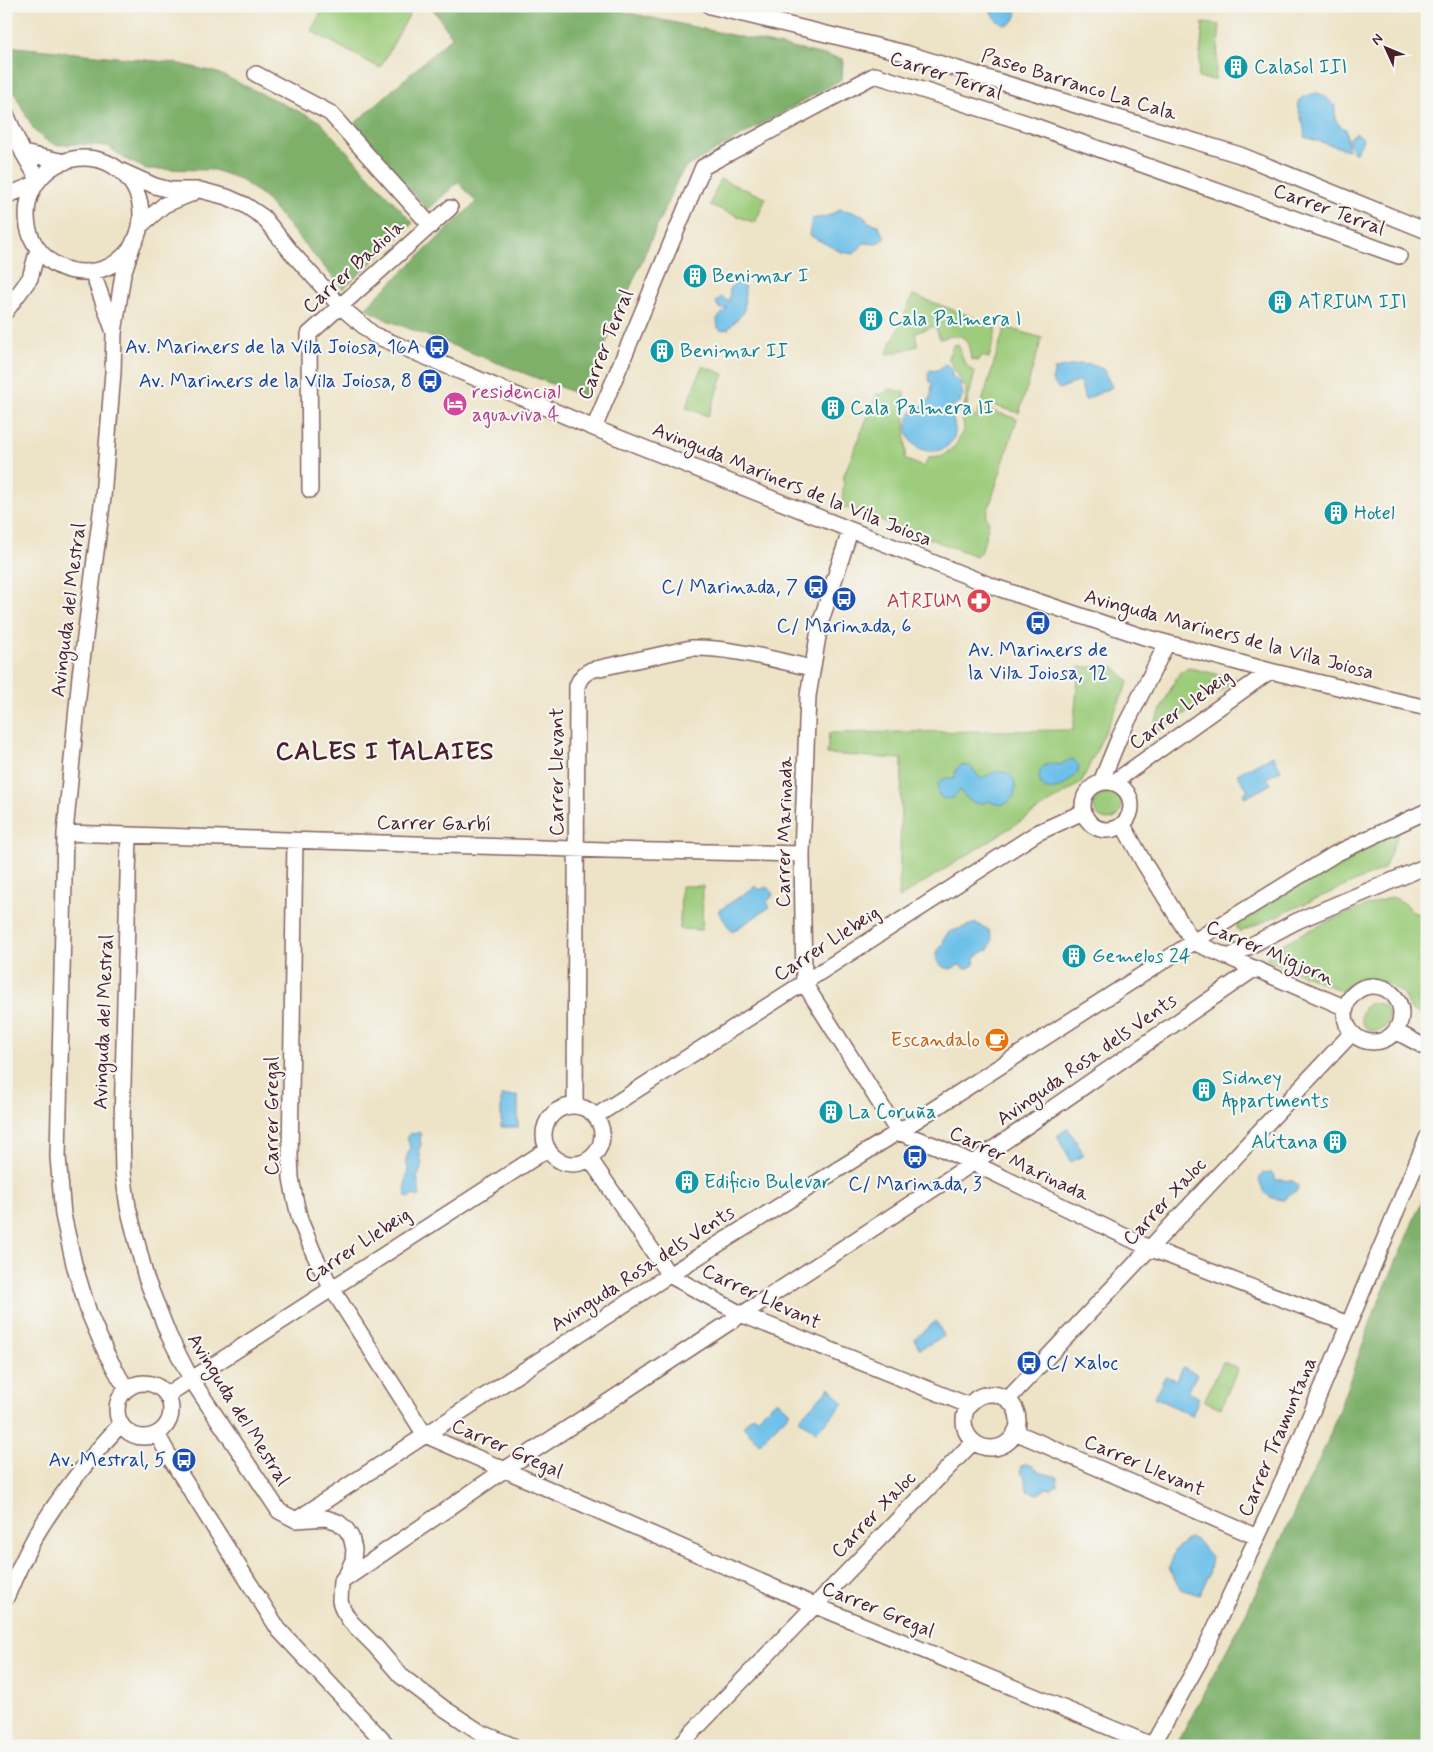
<svg xmlns="http://www.w3.org/2000/svg" width="1433" height="1752" viewBox="0 0 1433 1752" font-family="Mynerve,sans-serif">
	<style>
		.green { fill: #9dcc7b; stroke: #747653 }
		.forest { fill: #7eb06b; stroke: #64684b }
		.water { fill: #6dc0e9; stroke: #5c708a }
		.lines { fill: none; stroke-linecap: round; stroke-linejoin: round }
		.street-casing { stroke: #836461; stroke-width: 18 }
		.street { stroke: #fff; stroke-width: 15 }
		.labels { text-anchor: middle; dominant-baseline: central; stroke-width: 4.5; stroke-linejoin: round; paint-order: stroke }
		.culture-label { font-size: 20px; fill: #0d838f; stroke: #f6f6f2; text-anchor: start }
		.street-label { font-size: 20px; fill: #4a1f2b; stroke: #f6f6f2 }
		.transit-label { font-size: 20px; fill: #164399; stroke: #f6f6f2; text-anchor: end }
		.hotel-label { font-size: 20px; fill: #b23c85; stroke: #f6f6f2; text-anchor: start }
		.health-label { font-size: 20px; fill: #be3a42; stroke: #f6f6f2; text-anchor: end }
		.food-label { font-size: 20px; fill: #c56008; stroke: #f6f6f2; text-anchor: end }
		.district-label { font-size: 25px; font-weight: bold; letter-spacing: 1px; fill: #4a1f2b; stroke: #f6f6f2 }
	</style>
	<rect width="100%" height="100%" fill="#f6f6f2"/>
	<filter id="ink" filterUnits="userSpaceOnUse"><feTurbulence type="fractalNoise" baseFrequency=".02" numOctaves="2"/><feDisplacementMap in="SourceGraphic" scale="10" xChannelSelector="R" yChannelSelector="G"/><feConvolveMatrix kernelMatrix="1 2 1 2 8 2 1 2 1" color-interpolation-filters="sRGB"/></filter>
	<filter id="wash" filterUnits="userSpaceOnUse"><feTurbulence type="fractalNoise" baseFrequency=".0096" numOctaves="4" result="noise"/><feDisplacementMap in="SourceGraphic" scale="20" xChannelSelector="R" yChannelSelector="G"/><feGaussianBlur stdDeviation="1.12" result="paint"/><feColorMatrix in="noise" values="0 0 0 0 0 0 0 0 0 0 0 0 0 0 0 0 0 1.4 0 .05"/><feComposite in="paint" operator="in"/></filter>
	<g filter="url(#wash)">
		<rect width="100%" height="100%" fill="#ede3c6"/>
		<!-- green -->
		<path class="green" d="M324,6H414L380,68L311,31Z
			M1203,23L1220,25L1215,80L1198,78Z
			M720,179L766,198L755,223L710,205Z
			M913,295L997,326L989,358L981,356L977,361L971,359C968,335 962,332 940,339L935,326L915,333L918,346L889,354L887,353Z
			M1005,327L1042,338L1019,413L982,402Z
			M958,344C963,358 962,364 975,372L966,409L976,418L980,407L1017,419L986,517L989,522L982,550L976,556L842,506L844,475L877,394L881,395L889,389L904,392L906,453L904,459L924,467L928,458L941,457L956,445L964,428L961,410L966,401V389L948,358L953,345Z
			M702,366L724,374L708,416L686,408Z
			M1079,667H1114L1129,681L1081,783L899,898L902,759L827,754L829,733L1073,730Z
			M1189,668L1235,678L1236,680L1159,731L1155,730L1154,724L1175,680L1181,671Z
			M1094 806a14 14 0 1 1 28 0a14 14 0 1 1-28 0Z
			M1400,829L1384,869L1240,932L1237,929L1238,920Z
			M681,886H703L702,930L680,929Z
			M1392,897L1401,901L1413,912L1427,918V1017L1411,1010L1402,993L1382,981L1368,980L1342,991L1266,959L1274,949L1299,935L1347,913Z
			M1361 1017a14 14 0 1 1 28 0a14 14 0 1 1-28 0Z
			M1223,1362L1238,1368L1221,1408L1204,1401Z"/>
		<!-- forest -->
		<path class="forest" d="M431,6H597L843,59L842,79L686,167L678,178L583,396L387,320L365,308L476,202L458,182L428,210L353,125L452,37Z
			M6,46L176,63L218,73L319,121L413,223L343,289L264,197L240,179L214,170L146,169L125,159L108,146L82,144L56,145L44,139L34,130L6,77Z
			M1427,1189V1746H1176L1247,1611L1326,1445L1376,1308Z"/>
		<!-- water -->
		<path class="water" d="M987,6H1016C1019,18 1011,30 999,22C993,19 992,11 987,6Z
			M1317,93L1325,96L1335,106C1335,117 1334,124 1346,129L1348,150L1304,137C1308,120 1282,98 1317,93Z
			M1356,133L1362,137L1363,140L1356,152H1354L1349,144V138Z
			M841,209L863,215L868,222L878,225L885,238L876,244L864,243L854,254L841,252L809,235L812,219L828,216Z
			M738,283L744,286L745,289L744,312L728,329L721,330L718,328L717,319L727,308L722,309L718,307L716,301L722,297L729,302L730,289L734,284Z
			M944,364C951,366 952,369 952,376L960,382L963,395L960,402L952,407C950,419 960,429 952,441C939,460 906,451 907,427C908,405 925,409 930,399C932,395 931,389 932,384C928,380 927,375 930,370L934,371L942,368Z
			M1080,364L1092,365L1103,369L1112,387L1085,400L1080,381L1059,389L1052,381L1055,369Z
			M1273,755L1281,770L1267,778L1271,784L1245,798L1243,794L1248,790L1237,774Z
			M1073,759L1079,766L1078,772C1072,778 1065,787 1055,789C1034,795 1032,756 1060,765L1069,760Z
			M962,765L970,766L981,779C986,776 991,773 996,772C1026,767 1019,818 989,801C976,807 967,801 960,790L953,798L943,799L937,792L938,783L945,778L955,779L956,769Z
			M756,886L759,890L766,887L770,889L773,893L772,897L767,902L770,907L732,932L718,911Z
			M976,923L989,930L992,940L989,949L976,956L974,965L966,969L959,965L951,969L943,967L937,961V952L943,944L944,938L949,932Z
			M501,1096H518V1127H501Z
			M1068,1128L1084,1155L1071,1162L1057,1136Z
			M419,1132L421,1134L420,1139L421,1144L419,1150L422,1166L417,1178L420,1195L419,1197L413,1195L409,1198L406,1197L405,1186L408,1169L406,1159L410,1147L407,1137L410,1133L414,1134Z
			M1271,1172L1275,1176V1180C1282,1179 1287,1181 1293,1181L1298,1186L1297,1191L1289,1195L1284,1200C1268,1199 1264,1194 1259,1180L1263,1173Z
			M936,1321L944,1336L920,1349L914,1339Z
			M1183,1367L1197,1374L1188,1391L1199,1398L1192,1416L1155,1397L1165,1376L1177,1380Z
			M830,1387L844,1404L816,1432L799,1419Z
			M777,1400L790,1412L759,1444L743,1426L753,1415L757,1418Z
			M1027,1464L1033,1466L1039,1472L1058,1477L1057,1485L1050,1489L1046,1488L1039,1494L1027,1491L1026,1478L1020,1472L1021,1466Z
			M1189,1538L1197,1540L1212,1558L1209,1575L1199,1595L1180,1589L1169,1568L1176,1549Z"/>
	</g>
	<g filter="url(#ink)">
		<g class="lines">
			<defs>
				<path id="street" d="M710,6L905,53L1240,155L1427,231
					M256,74L330,113L431,226
					M6,114L23,153L38,179
					M23,153L65,162
					M27 215a57 57 0 1 1 114 0a57 57 0 1 1-114 0Z
					M117,169L155,186L170,190H200L227,197L245,205L263,217L292,253L341,307L374,335L594,428L992,586L1141,636L1270,671L1427,708
					M6,196L35,184
					M140,226L164,205L193,193
					M92,271L114,332
					M6,311L30,278L38,249
					M594,428L703,167L875,75L1029,124L1399,256
					M310,490L309,334L450,208
					M850,531L820,624L808,696L802,854L804,983L898,1132L936,1146L973,1163L1149,1248L1348,1324
					M1083 806a24 24 0 1 1 48 0a24 24 0 1 1-48 0Z
					M1101,782L1119,738L1167,643
					M1114,782L1270,671
					M1123,825L1144,863L1193,942L1346,1008
					M65,833L606,850L802,854
					M129,836L122,1126L123,1172L128,1207L146,1278L169,1336L191,1379L279,1511L296,1520L326,1518L338,1522L346,1529L351,1537L354,1549L353,1560L348,1572L341,1582L340,1601L343,1610L350,1621L376,1647L401,1676L442,1707L480,1732L513,1746
					M295,841L290,1156L291,1178L295,1199L300,1220L314,1254L331,1287L425,1435L814,1605L1152,1745
					M1229,957L1297,921L1427,866
					M1345 1014a28 28 0 1 1 56 0a28 28 0 1 1-56 0Z
					M1395,1031L1427,1048
					M575,1106L577,686C580,678 583,674 591,670L691,648C732,647 773,660 812,668
					M544 1135a29 29 0 1 1 58 0a29 29 0 1 1-58 0Z
					M596,1116L1037,833L1083,812
					M590,1159L669,1275L743,1315L968,1405
					M117 1410a27 27 0 1 1 54 0a27 27 0 1 1-54 0Z
					M129,1388L121,1380L106,1353L89,1313L74,1264L63,1215L58,1157L65,833L80,676L103,497L113,372L114,333L123,274L134,241
					M964 1421a27 27 0 1 1 54 0a27 27 0 1 1-54 0Z
					M167,1395L548,1149
					M1008,1399L1352,1033
					M1015,1432L1257,1537
					M157,1434L172,1461L279,1630L388,1746
					M296,1520L669,1275L898,1132L1193,942L1335,854L1427,811
					M341,1582L504,1470L973,1163L1254,969
					M6,1598C15,1577 25,1555 36,1535C60,1495 89,1458 121,1424
					M679,1746L973,1442
					M1152,1746L1199,1662L1276,1497L1427,1138"/>
			</defs>
			<!-- street casing -->
			<use href="#street" class="street-casing"/>
			<!-- street -->
			<use href="#street" class="street"/>
		</g>
	</g>
	<!-- icons -->
	<defs>
		<symbol id="building-disc" viewBox="-11 -11 22 22"><circle r="9.5" fill="#0f9aa8" stroke="#f6f6f2"/><path d="M-4-6H4V6H1V3H-1V6H-4ZM-2.5-4.3h1.7v1.8h-1.7ZM.8-4.3h1.7v1.8H.8ZM-2.5-1h1.7V.8h-1.7ZM.8-1h1.7V.8H.8Z" fill="#fff"/></symbol>
		<symbol id="bus-disc" viewBox="-11 -11 22 22"><circle r="9.5" fill="#1a4fb4" stroke="#f6f6f2"/><path d="M-5-6H5V4H4V6H2V4H-2V6H-4V4H-5ZM-3.5-4V0h7V-4ZM-3.5 1.2v1.5H-2V1.2ZM2 1.2v1.5H3.5V1.2Z" fill="#fff"/></symbol>
		<symbol id="hotel-disc" viewBox="-11 -11 22 22"><circle r="9.5" fill="#d1479c" stroke="#f6f6f2"/><path d="M-6-4.5h1.5V1H6V5H4.5V3h-9V5H-6ZM-4 0a1.8 1.8 0 1 1 3.6 0ZM.5 0V-2.5h3Q6-2.5 6 0Z" fill="#fff"/></symbol>
		<symbol id="pharmacy-disc" viewBox="-11 -11 22 22"><circle r="9.5" fill="#e0444e" stroke="#f6f6f2"/><path d="M-2-6h4v4h4v4h-4v4h-4v-4h-4v-4h4Z" fill="#fff"/></symbol>
		<symbol id="cafe-disc" viewBox="-11 -11 22 22"><circle r="9.5" fill="#e8710a" stroke="#f6f6f2"/><path d="M-5.5-4.5H6V0H3Q3 3.5 0 3.5H-2.5Q-5.5 3.5-5.5 0ZM3-3.2v2h1.7v-2ZM-6 4.5H4V6H-6Z" fill="#fff"/></symbol>
	</defs>
	<g fill-rule="evenodd">
		<use href="#building-disc" x="1222" y="53" width="28" height="28"/>
		<use href="#building-disc" x="681" y="262" width="28" height="28"/>
		<use href="#building-disc" x="1266" y="288" width="28" height="28"/>
		<use href="#building-disc" x="857" y="305" width="28" height="28"/>
		<use href="#bus-disc" x="423" y="333" width="28" height="28"/>
		<use href="#building-disc" x="648" y="337" width="28" height="28"/>
		<use href="#bus-disc" x="416" y="367" width="28" height="28"/>
		<use href="#hotel-disc" x="441" y="390" width="28" height="28"/>
		<use href="#building-disc" x="819" y="394" width="28" height="28"/>
		<use href="#building-disc" x="1322" y="499" width="28" height="28"/>
		<use href="#bus-disc" x="802" y="573" width="28" height="28"/>
		<use href="#bus-disc" x="830" y="585" width="28" height="28"/>
		<use href="#pharmacy-disc" x="965" y="587" width="28" height="28"/>
		<use href="#bus-disc" x="1024" y="609" width="28" height="28"/>
		<use href="#building-disc" x="1060" y="942" width="28" height="28"/>
		<use href="#cafe-disc" x="983" y="1026" width="28" height="28"/>
		<use href="#building-disc" x="1190" y="1076" width="28" height="28"/>
		<use href="#building-disc" x="817" y="1098" width="28" height="28"/>
		<use href="#building-disc" x="1321" y="1128" width="28" height="28"/>
		<use href="#bus-disc" x="901" y="1143" width="28" height="28"/>
		<use href="#building-disc" x="673" y="1168" width="28" height="28"/>
		<use href="#bus-disc" x="1015" y="1349" width="28" height="28"/>
		<use href="#bus-disc" x="170" y="1446" width="28" height="28"/>
	</g>
	<g class="labels">
		<!-- culture labels -->
		<g class="culture-label">
			<text x="1254" y="67">Calasol III</text>
			<text x="712" y="276">Benimar I</text>
			<text x="1298" y="302">ATRIUM III</text>
			<text x="888" y="319">Cala Palmera I</text>
			<text x="680" y="351">Benimar II</text>
			<text x="850" y="408">Cala Palmera II</text>
			<text x="1354" y="513">Hotel</text>
			<text x="1092" y="956">Gemelos 24</text>
			<text x="1222" y="1078">Sidney<tspan x="1222" dy="23">Appartments</tspan></text>
			<text x="848" y="1112">La Coruña</text>
			<text x="1318" y="1142" text-anchor="end">Alitana</text>
			<text x="704" y="1182">Edificio Bulevar</text>
		</g>
		<!-- street labels -->
		<g class="street-label">
			<text transform="translate(946 76) rotate(18)">Carrer Terral</text>
			<text transform="translate(1079 85) rotate(17)">Paseo Barranco La Cala</text>
			<text transform="translate(1329 210) rotate(20)">Carrer Terral</text>
			<text transform="translate(354 267) rotate(-42)">Carrer Badiola</text>
			<text transform="translate(606 345) rotate(-68)">Carrer Terral</text>
			<text transform="translate(792 485) rotate(22)">Avinguda Mariners de la Vila Joiosa</text>
			<text transform="translate(69 610) rotate(-83)">Avinguda del Mestral</text>
			<text transform="translate(1229 635) rotate(15)">Avinguda Mariners de la Vila Joiosa</text>
			<text transform="translate(1181 710) rotate(-36)">Carrer Llebeig</text>
			<text transform="translate(557 772) rotate(-90)">Carrer Llevant</text>
			<text transform="translate(434 824) rotate(1)">Carrer Garbí</text>
			<text transform="translate(785 832) rotate(-89)">Carrer Marinada</text>
			<text transform="translate(827 944) rotate(-33)">Carrer Llebeig</text>
			<text transform="translate(1270 953) rotate(23)">Carrer Migjorn</text>
			<text transform="translate(104 1022) rotate(-88)">Avinguda del Mestral</text>
			<text transform="translate(1087 1060) rotate(-35)">Avinguda Rosa dels Vents</text>
			<text transform="translate(272 1116) rotate(-90)">Carrer Gregal</text>
			<text transform="translate(1019 1164) rotate(25)">Carrer Marinada</text>
			<text transform="translate(1165 1202) rotate(-47)">Carrer Xaloc</text>
			<text transform="translate(358 1246) rotate(-33)">Carrer Llebeig</text>
			<text transform="translate(643 1269) rotate(-33)">Avinguda Rosa dels Vents</text>
			<text transform="translate(761 1297) rotate(25)">Carrer Llevant</text>
			<text transform="translate(238 1410) rotate(58)">Avinguda del Mestral</text>
			<text transform="translate(1278 1437) rotate(-67)">Carrer Tramuntana</text>
			<text transform="translate(507 1449) rotate(24)">Carrer Gregal</text>
			<text transform="translate(1144 1466) rotate(23)">Carrer Llevant</text>
			<text transform="translate(874 1515) rotate(-46)">Carrer Xaloc</text>
			<text transform="translate(878 1610) rotate(22)">Carrer Gregal</text>
		</g>
		<!-- transit labels -->
		<g class="transit-label">
			<text x="420" y="347">Av. Mariners de la Vila Joiosa, 16A</text>
			<text x="412" y="381">Av. Mariners de la Vila Joiosa, 8</text>
			<text x="798" y="587">C/ Marinada, 7</text>
			<text x="844" y="626" text-anchor="middle">C/ Marinada, 6</text>
			<text x="1038" y="650" text-anchor="middle">Av. Mariners de<tspan x="1038" dy="23">la Vila Joiosa, 12</tspan></text>
			<text x="915" y="1184" text-anchor="middle">C/ Marinada, 3</text>
			<text x="1046" y="1363" text-anchor="start">C/ Xaloc</text>
			<text x="166" y="1460">Av. Mestral, 5</text>
		</g>
		<!-- hotel labels -->
		<g class="hotel-label">
			<text x="472" y="392">residencial<tspan x="472" dy="23">aguaviva 4</tspan></text>
		</g>
		<!-- health labels -->
		<g class="health-label">
			<text x="962" y="601">ATRIUM</text>
		</g>
		<!-- food labels -->
		<g class="food-label">
			<text x="980" y="1040">Escandalo</text>
		</g>
		<!-- district labels -->
		<g class="district-label">
			<text x="385" y="752">CALES I TALAIES</text>
		</g>
	</g>
	<!-- margin -->
	<rect width="1433" height="1752" fill="none" stroke="#f6f6f2" stroke-width="25"/>
	<!-- north arrow -->
	<g transform="translate(1386 48) rotate(314)" stroke="#f6f6f2" stroke-width="4" paint-order="stroke">
	<path d="M0-4L9 19L0 12L-9 19Z" fill="#4a1f2b"/>
	<text y="-8" font-size="14" font-weight="bold" text-anchor="middle" fill="#4a1f2b">N</text>
	</g>
</svg>
